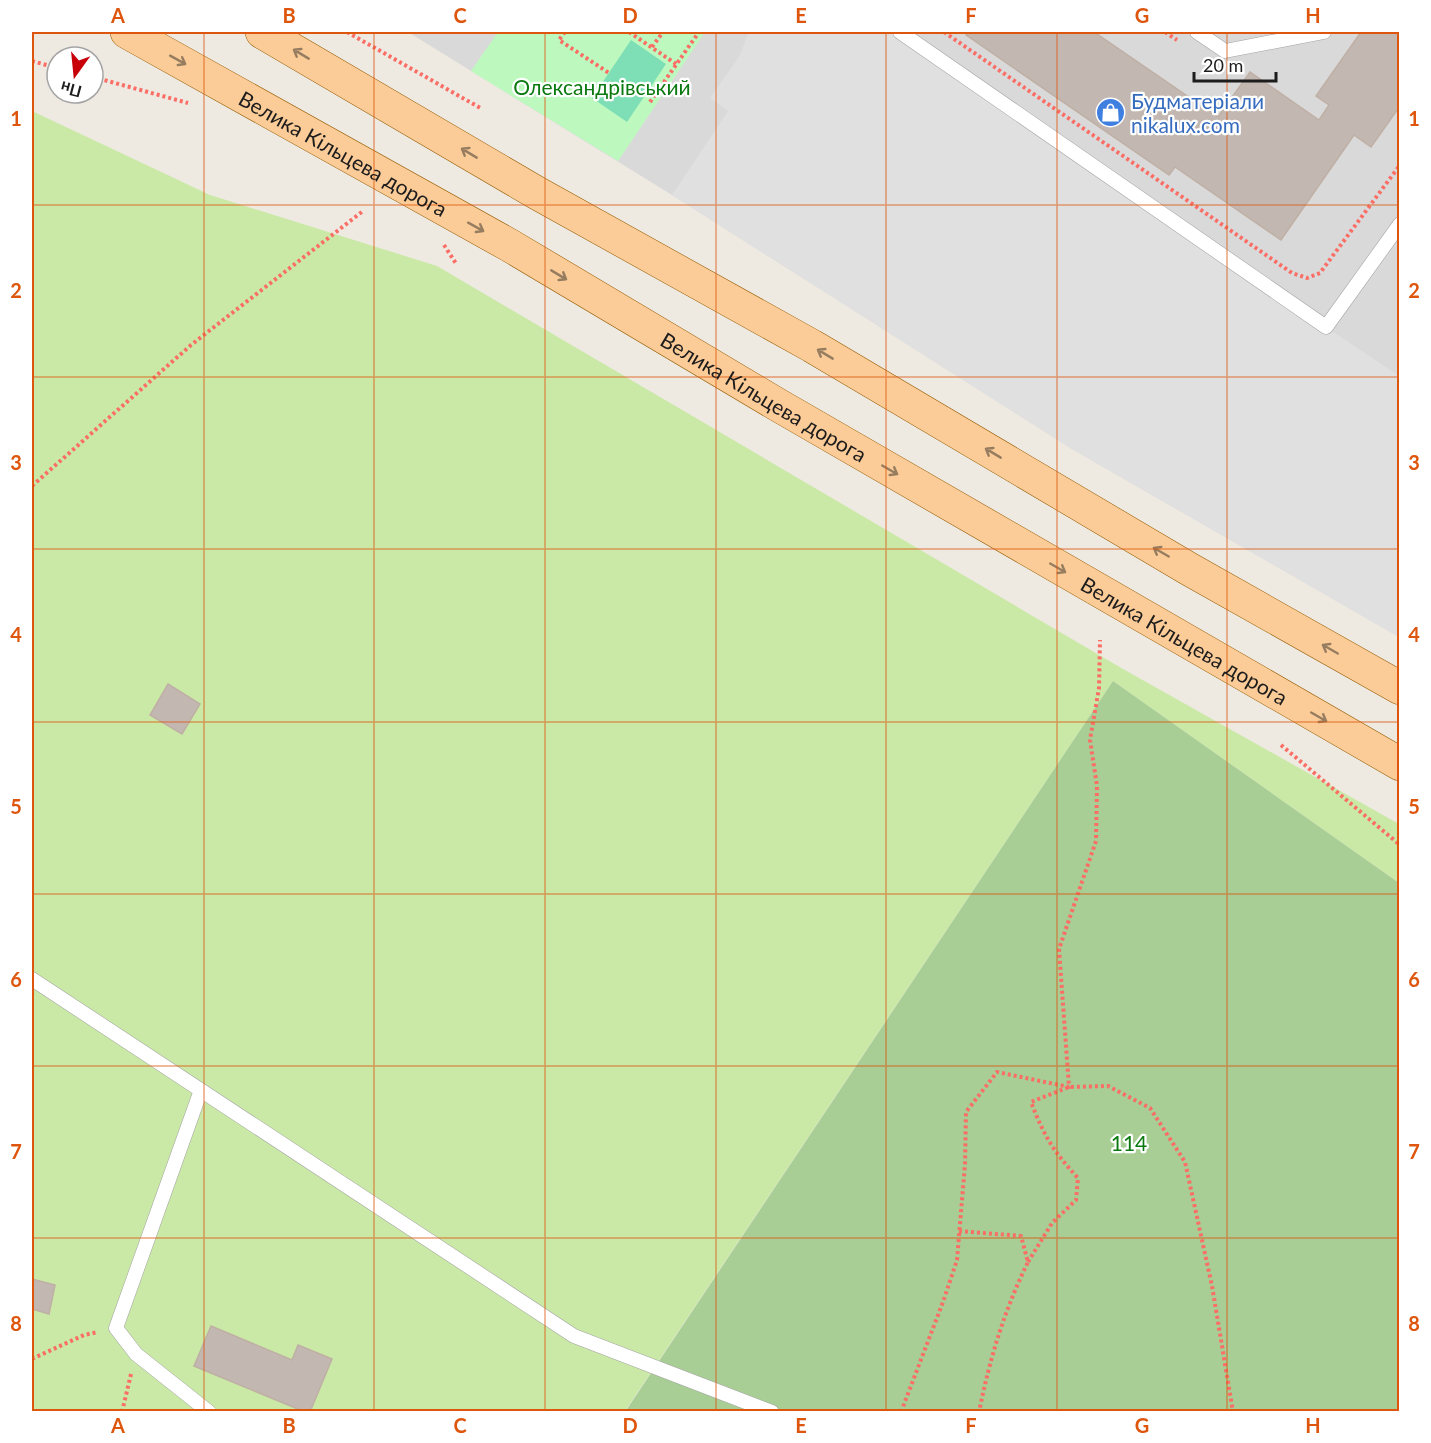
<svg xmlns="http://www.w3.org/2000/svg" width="1431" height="1443" viewBox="0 0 1431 1443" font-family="Lato,sans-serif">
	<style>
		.residential { fill: #dad9d9 }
		.grass { fill: #cae9a6 }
		.forest { fill: #a8cd95 }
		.park { fill: #bdf9bf }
		.pitch { fill: #7edeb5 }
		.parking { fill: #e0e0e0 }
		.building { fill: #c2b8b1; stroke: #bfafa4; stroke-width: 1.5 }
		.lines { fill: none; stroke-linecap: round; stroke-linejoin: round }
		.lane-casing { stroke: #a3a3a3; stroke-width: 15 }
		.primary-casing { stroke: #945c00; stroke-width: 34 }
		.path { stroke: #fa6e66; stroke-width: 4; stroke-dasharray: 3 3; stroke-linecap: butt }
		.lane { stroke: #fff; stroke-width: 14 }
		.primary { stroke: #fccc98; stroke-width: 33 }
		.oneway { stroke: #977d60 }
		.grid { fill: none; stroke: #de560d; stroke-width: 1.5; stroke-opacity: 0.55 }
		.labels { text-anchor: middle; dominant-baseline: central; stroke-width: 4.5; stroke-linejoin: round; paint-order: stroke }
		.park-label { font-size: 21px; fill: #0a790f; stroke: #fff }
		.shop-label { font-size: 21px; fill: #366cbe; stroke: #fff; text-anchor: start }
		.street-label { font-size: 21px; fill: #1c1c1c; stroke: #fff }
		.neatline { fill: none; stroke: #de560d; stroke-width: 2 }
		.grid-label { font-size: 20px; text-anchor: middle; font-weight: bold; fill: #de560d }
	</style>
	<rect width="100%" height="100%" fill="#eee9e1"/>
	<!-- residential -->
	<path class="residential" d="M408,32H1399V637L1072,449L672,195Z"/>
	<!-- grass -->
	<path class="grass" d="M32,111L210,195L437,266L1123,669L1399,824V883L1113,681L625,1411H32Z"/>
	<!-- forest -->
	<path class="forest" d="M1113,681L1399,883V1411L625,1412Z"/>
	<!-- park -->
	<path class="park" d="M498,32H705L618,161L471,71Z"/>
	<!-- pitch -->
	<path class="pitch" d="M631,40L666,64L627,122L592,98Z"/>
	<!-- parking -->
	<path class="parking" d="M749,32H900L1326,327L1399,376V637L1072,449L672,195L728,111L710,98L739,57Z"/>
	<!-- building -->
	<path class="building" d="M969,32H1094L1218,117L1250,72L1319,120L1329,105L1316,96L1361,32H1400V106L1371,147L1354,135L1281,240L1175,167L1169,175L966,35Z
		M168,684L200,704L182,734L150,715Z
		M32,1279L55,1285L49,1314L32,1309Z
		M211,1326L292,1360L298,1345L332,1359L310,1412H305L194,1366Z"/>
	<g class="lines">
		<defs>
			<path id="lane" d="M900,32L1326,327L1400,224
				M1197,32L1225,51L1324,32
				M32,979L574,1336L772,1412
				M201,1090L116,1328L136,1354L209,1412"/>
			<g id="primary">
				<path id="s1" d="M127,32L509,245L778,405L1400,764"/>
				<path d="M262,32L537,193L812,346L1189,569L1400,688"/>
			</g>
		</defs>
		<!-- lane casing -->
		<use href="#lane" class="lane-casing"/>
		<!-- primary casing -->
		<use href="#primary" class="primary-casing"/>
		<!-- path -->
		<path class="path" d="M347,32L482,109
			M565,32L559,40L609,73
			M629,32L676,64
			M944,32L1292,273L1307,278L1320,273L1400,165
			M1165,32L1177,40
			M652,47L663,32
			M32,61L57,68
			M93,77L188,103
			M650,102L699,32
			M444,245L457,265
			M32,486L191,345L363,211
			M1281,745L1400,845
			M959,1231L1021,1236L1028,1262C1004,1311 990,1358 979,1412
			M1028,1262L1052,1223L1076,1200L1078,1178C1053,1151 1044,1136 1031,1102L1069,1087L1108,1086L1150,1108L1185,1162L1212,1286L1233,1412
			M32,1357L34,1358L84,1335L98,1332
			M122,1412L131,1374
			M901,1412L943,1302L957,1260L965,1164L966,1112L997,1072L1069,1087L1059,949L1096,841L1097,786L1090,740L1099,688L1100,640"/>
		<!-- lane -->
		<use href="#lane" class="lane"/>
		<!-- primary -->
		<use href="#primary" class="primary"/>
	</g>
	<!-- one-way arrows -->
	<defs><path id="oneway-shaft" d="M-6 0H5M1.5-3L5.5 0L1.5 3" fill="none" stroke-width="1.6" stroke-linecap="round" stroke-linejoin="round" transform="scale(1.5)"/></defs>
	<g class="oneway">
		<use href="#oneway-shaft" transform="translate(301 54) rotate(-149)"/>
		<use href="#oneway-shaft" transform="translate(178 60) rotate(29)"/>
		<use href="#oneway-shaft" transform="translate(469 153) rotate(-149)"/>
		<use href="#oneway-shaft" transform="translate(476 227) rotate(29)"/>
		<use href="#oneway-shaft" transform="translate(559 275) rotate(31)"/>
		<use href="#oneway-shaft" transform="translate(825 354) rotate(-149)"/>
		<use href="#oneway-shaft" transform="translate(993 453) rotate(-149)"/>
		<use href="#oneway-shaft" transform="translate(890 470) rotate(30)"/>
		<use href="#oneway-shaft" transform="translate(1161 552) rotate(-150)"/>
		<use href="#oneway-shaft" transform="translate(1058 568) rotate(30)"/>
		<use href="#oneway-shaft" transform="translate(1330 649) rotate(-150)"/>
		<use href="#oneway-shaft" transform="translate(1319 717) rotate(30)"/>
	</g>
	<!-- grid -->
	<path class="grid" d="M204,32V1412M374,32V1412M545,32V1412M716,32V1412M886,32V1412M1057,32V1412M1227,32V1412M32,205H1400M32,377H1400M32,549H1400M32,722H1400M32,894H1400M32,1066H1400M32,1238H1400"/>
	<!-- icons -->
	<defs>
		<symbol id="shop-disc" viewBox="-11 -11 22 22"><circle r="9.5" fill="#3f7fe0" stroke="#fff"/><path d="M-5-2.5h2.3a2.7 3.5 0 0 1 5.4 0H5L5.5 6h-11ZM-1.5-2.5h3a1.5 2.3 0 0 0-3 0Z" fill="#fff"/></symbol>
	</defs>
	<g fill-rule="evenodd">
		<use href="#shop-disc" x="1094" y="96" width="33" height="33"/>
	</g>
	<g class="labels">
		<!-- park labels -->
		<g class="park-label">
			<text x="602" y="86">Олександрівський</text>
			<text x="1129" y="1142">114</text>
		</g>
		<!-- shop labels -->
		<g class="shop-label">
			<text x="1131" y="100">Будматеріали<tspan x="1131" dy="24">nikalux.com</tspan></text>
		</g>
		<!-- street labels -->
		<g class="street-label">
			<text stroke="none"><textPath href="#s1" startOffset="248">Велика Кільцева дорога</textPath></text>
			<text stroke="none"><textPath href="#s1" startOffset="734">Велика Кільцева дорога</textPath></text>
			<text stroke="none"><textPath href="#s1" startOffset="1220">Велика Кільцева дорога</textPath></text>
		</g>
	</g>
	<!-- border -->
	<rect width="1431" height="1443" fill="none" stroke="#ffffff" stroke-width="66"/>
	<!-- north arrow -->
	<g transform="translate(75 75) rotate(195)"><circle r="28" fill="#ffffff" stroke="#a4a4a4" stroke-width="1.5"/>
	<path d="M0-4.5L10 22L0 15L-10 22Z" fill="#c80009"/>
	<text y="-9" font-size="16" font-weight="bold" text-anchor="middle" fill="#1c1c1c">Пн</text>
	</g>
	<!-- scale -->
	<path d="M1194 72v9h82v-9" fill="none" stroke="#1c1c1c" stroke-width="3"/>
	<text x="1203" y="72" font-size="18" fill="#1c1c1c" stroke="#ffffff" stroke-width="4.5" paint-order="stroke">20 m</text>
	<rect x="33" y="33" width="1365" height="1377" class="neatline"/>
	<g class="grid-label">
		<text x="118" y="23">A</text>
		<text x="289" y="23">B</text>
		<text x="460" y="23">C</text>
		<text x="630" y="23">D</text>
		<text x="801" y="23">E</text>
		<text x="971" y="23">F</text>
		<text x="1142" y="23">G</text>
		<text x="1313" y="23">H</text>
		<text x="16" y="126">1</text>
		<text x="1414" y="126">1</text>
		<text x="16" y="298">2</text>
		<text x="1414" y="298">2</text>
		<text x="16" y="470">3</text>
		<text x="1414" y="470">3</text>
		<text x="16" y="642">4</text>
		<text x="1414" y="642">4</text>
		<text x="16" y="814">5</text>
		<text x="1414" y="814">5</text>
		<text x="16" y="987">6</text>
		<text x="1414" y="987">6</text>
		<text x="16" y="1159">7</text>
		<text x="1414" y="1159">7</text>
		<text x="16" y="1331">8</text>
		<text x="1414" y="1331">8</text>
		<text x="118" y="1433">A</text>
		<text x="289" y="1433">B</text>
		<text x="460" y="1433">C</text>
		<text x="630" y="1433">D</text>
		<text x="801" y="1433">E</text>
		<text x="971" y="1433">F</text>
		<text x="1142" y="1433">G</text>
		<text x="1313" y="1433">H</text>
	</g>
</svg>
